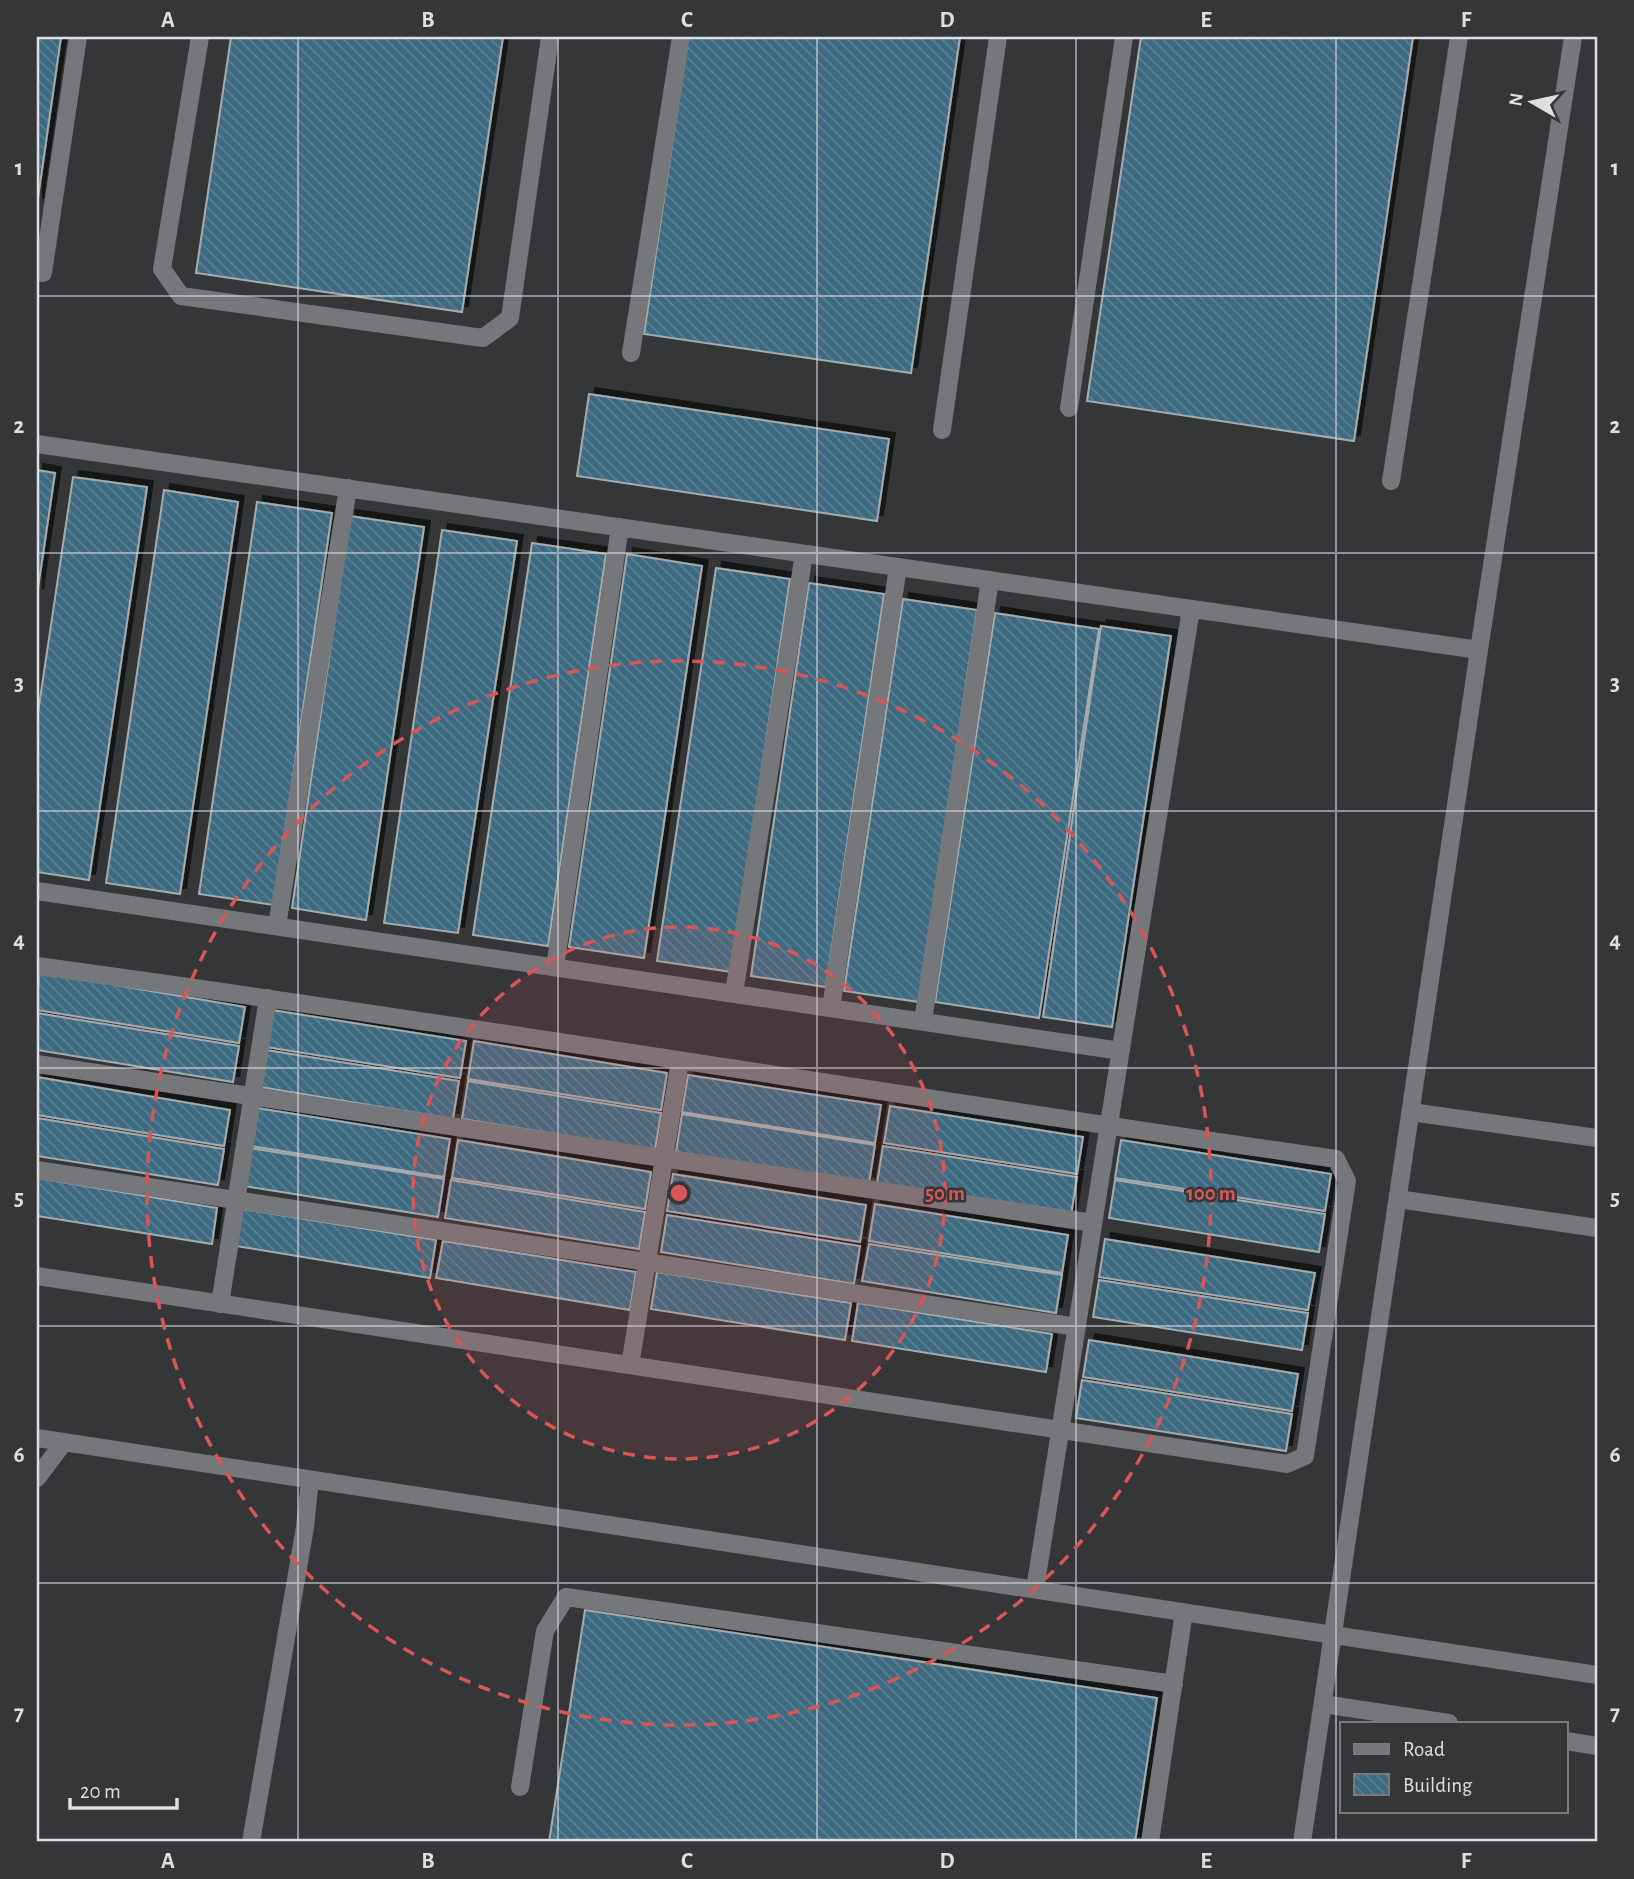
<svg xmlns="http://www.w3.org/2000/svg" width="1634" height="1879" viewBox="0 0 1634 1879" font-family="'Alegreya Sans',sans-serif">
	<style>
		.building { fill: url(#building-back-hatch); stroke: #a7abad; stroke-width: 2; filter: url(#shadow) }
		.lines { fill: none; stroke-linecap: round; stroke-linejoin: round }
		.minor { stroke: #75777a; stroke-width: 18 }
		.grid { fill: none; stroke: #dedfe1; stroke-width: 2; stroke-opacity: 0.55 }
		.ring { fill: none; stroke: #d85656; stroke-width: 3.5; stroke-dasharray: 12 9 }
		.centre { fill: #d85656; stroke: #343638; stroke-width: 3.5 }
		.ring-label { font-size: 21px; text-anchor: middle; font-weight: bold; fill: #d85656; stroke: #343638; stroke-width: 5; stroke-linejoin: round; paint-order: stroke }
		.neatline { fill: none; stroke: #dedfe1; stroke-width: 2.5 }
		.grid-label { font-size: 23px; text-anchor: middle; font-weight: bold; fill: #dedfe1 }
	</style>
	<defs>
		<pattern id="building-back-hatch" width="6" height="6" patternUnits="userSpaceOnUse" patternTransform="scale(1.75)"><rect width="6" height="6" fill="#3d6b81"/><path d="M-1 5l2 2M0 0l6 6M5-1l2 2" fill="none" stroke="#598093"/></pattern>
		<filter id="shadow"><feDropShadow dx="6" dy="-6" stdDeviation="0" flood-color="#0009"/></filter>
	</defs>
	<rect width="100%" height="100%" fill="#343638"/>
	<!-- building -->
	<path class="building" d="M37,37H61L37,205Z
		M231,37H503L462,312L196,273Z
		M688,37H960L911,373L644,334Z
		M1141,37H1413L1354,441L1087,401Z
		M589,394L889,439L877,521L577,476Z
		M37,470L55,473L37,595Z
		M73,477L147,487L89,880L37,872V719Z
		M164,490L238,502L180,894L106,883Z
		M257,502L332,513L274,905L199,894Z
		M350,516L424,527L366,920L292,908Z
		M442,530L517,541L458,933L384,923Z
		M532,543L606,554L548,946L473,935Z
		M627,554L702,566L644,958L569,947Z
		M716,568L790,579L732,972L657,961Z
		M809,583L884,594L826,987L751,976Z
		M903,599L977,610L919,1002L844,991Z
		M995,613L1099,629L1039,1018L935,1002Z
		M1101,626L1171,636L1112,1027L1043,1017Z
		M39,972L245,1007L239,1043L37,1010Z
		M272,1010L466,1041L460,1078L266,1047Z
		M37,1013L239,1046L233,1082L37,1050Z
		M474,1041L667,1073L661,1110L468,1079Z
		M266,1050L459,1081L453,1119L260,1087Z
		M688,1075L881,1105L875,1143L682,1112Z
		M37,1077L230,1110L224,1146L37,1115Z
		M468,1081L661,1113L655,1150L462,1119Z
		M890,1106L1083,1137L1077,1174L884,1143Z
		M257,1108L450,1139L444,1177L251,1146Z
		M682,1114L875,1145L869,1183L676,1152Z
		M37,1118L224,1149L218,1185L37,1156Z
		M458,1140L651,1172L645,1209L452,1178Z
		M1121,1140L1331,1174L1325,1211L1115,1178Z
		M883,1146L1077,1177L1071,1215L877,1183Z
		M250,1148L444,1179L438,1217L244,1186Z
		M673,1174L866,1205L860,1242L667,1211Z
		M37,1178L217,1208L212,1244L37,1216Z
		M451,1180L645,1212L639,1249L445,1218Z
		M1115,1180L1325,1214L1319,1252L1109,1218Z
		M875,1204L1068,1235L1062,1273L869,1241Z
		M242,1209L436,1240L430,1278L236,1246Z
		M667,1215L860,1246L854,1284L661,1252Z
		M1105,1239L1315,1273L1308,1310L1099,1277Z
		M443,1241L636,1272L630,1310L436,1278Z
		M869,1244L1062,1275L1056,1313L862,1281Z
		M657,1272L851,1303L845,1340L651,1309Z
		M1099,1280L1308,1313L1302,1350L1093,1317Z
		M858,1303L1052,1334L1046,1372L852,1341Z
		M1089,1340L1298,1374L1292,1411L1083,1377Z
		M1082,1380L1292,1414L1286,1451L1076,1418Z
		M585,1610L1157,1698L1135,1842H549Z"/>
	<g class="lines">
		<!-- minor -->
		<path class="minor" d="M200,37L162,269L181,296L483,338L510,318L550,37
			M43,273L78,37
			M631,353L681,37
			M1069,408L1124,37
			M942,430L998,37
			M37,444L1479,650
			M1391,481L1459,37
			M37,891L1121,1051
			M277,926L348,488
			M37,966C471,1025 903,1097 1336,1159L1347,1181L1305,1456L1287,1464L37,1276
			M555,967L620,527
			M734,993L804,554
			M831,1008L898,567
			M923,1021L990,580
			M37,1064L1093,1223
			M1411,1112L1597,1138
			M37,1170L1077,1327
			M1398,1199L1597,1228
			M220,1304L268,998
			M630,1365L680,1061
			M37,1438L1597,1675
			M37,1478L64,1442
			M1035,1589L1191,609
			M1323,1704L1449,1723
			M1566,1741L1597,1746
			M520,1787L545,1631L566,1597L1174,1684
			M251,1842L305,1527L310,1480
			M1150,1842L1184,1612
			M1302,1842L1479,650L1573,37"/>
	</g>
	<!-- grid -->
	<path class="grid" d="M298,37V1842M558,37V1842M817,37V1842M1076,37V1842M1336,37V1842M37,296H1597M37,553H1597M37,811H1597M37,1068H1597M37,1326H1597M37,1583H1597"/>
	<!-- distance rings -->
	<circle cx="679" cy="1193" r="266" fill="#d85656" fill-opacity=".12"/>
	<g class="ring">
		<circle cx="679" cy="1193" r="266"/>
		<circle cx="679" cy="1193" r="532"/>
	</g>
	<circle cx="679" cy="1193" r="10" class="centre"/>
	<g class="ring-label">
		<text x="945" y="1200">50 m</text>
		<text x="1211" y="1200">100 m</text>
	</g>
	<!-- border -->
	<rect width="1634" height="1879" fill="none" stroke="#343638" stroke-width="77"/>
	<!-- legend -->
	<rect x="1340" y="1722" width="228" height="91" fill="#343638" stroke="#787a7c" stroke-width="2"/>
	<rect x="1354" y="1744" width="35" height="10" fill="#75777a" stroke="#787a7c" stroke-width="2"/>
	<text x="1403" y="1756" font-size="21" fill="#dedfe1">Road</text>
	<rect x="1354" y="1774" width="35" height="21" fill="url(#building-back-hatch)" stroke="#787a7c" stroke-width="2"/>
	<text x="1403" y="1792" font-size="21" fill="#dedfe1">Building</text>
	<!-- north arrow -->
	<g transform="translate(1532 102) rotate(279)" stroke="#343638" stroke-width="5" paint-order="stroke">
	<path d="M0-5L12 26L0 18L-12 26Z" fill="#dedfe1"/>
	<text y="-10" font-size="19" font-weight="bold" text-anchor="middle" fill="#dedfe1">N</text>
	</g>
	<!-- scale -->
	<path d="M70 1798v10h107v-10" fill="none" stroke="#dedfe1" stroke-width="3.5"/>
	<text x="80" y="1798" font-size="21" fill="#dedfe1" stroke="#343638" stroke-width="5" paint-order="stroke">20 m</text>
	<rect x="38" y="38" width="1558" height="1802" class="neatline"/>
	<g class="grid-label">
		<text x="168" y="27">A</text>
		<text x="428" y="27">B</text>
		<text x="687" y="27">C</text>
		<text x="947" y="27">D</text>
		<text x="1206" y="27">E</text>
		<text x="1466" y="27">F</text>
		<text x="19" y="175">1</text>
		<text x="1615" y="175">1</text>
		<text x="19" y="433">2</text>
		<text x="1615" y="433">2</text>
		<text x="19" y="690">3</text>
		<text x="1615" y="690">3</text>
		<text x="19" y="947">4</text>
		<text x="1615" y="947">4</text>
		<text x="19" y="1205">5</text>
		<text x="1615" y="1205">5</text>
		<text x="19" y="1462">6</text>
		<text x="1615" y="1462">6</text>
		<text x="19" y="1720">7</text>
		<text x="1615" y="1720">7</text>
		<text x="168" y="1868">A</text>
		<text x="428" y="1868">B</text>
		<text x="687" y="1868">C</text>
		<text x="947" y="1868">D</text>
		<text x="1206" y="1868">E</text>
		<text x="1466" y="1868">F</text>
	</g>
</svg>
